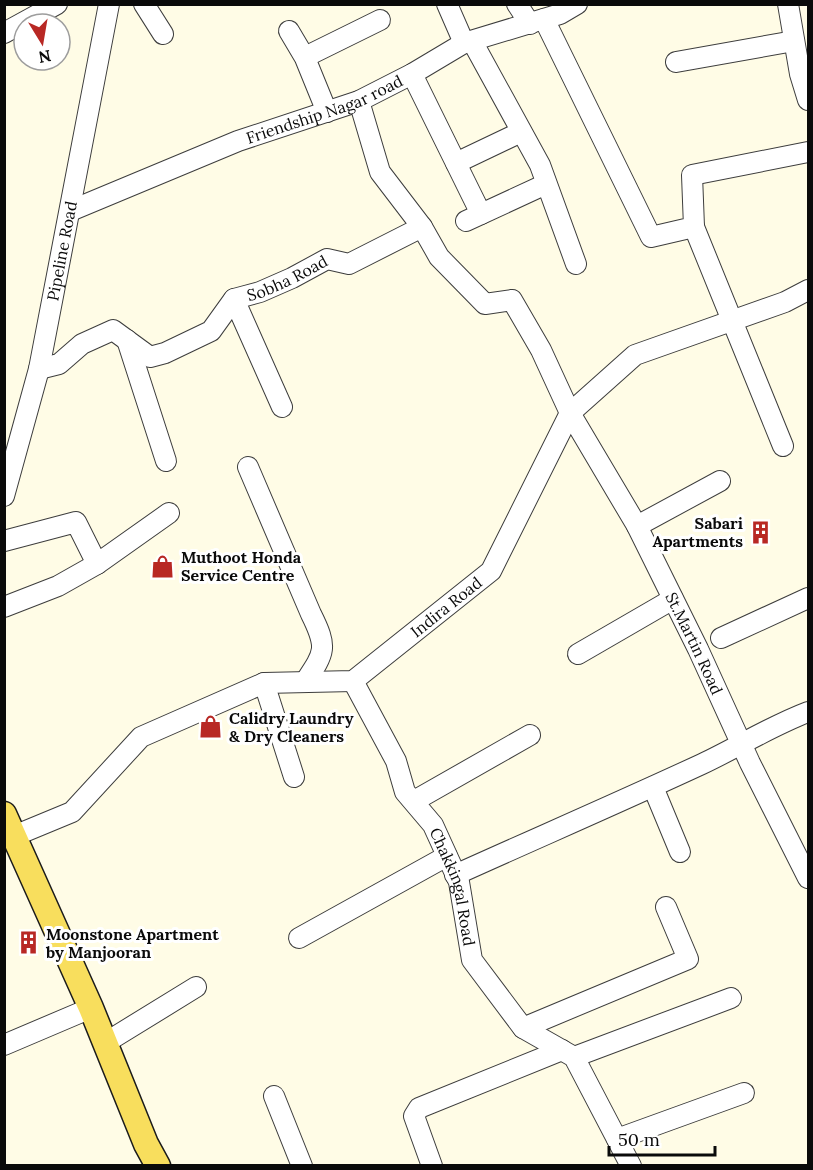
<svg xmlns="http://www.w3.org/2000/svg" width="813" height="1170" viewBox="0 0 813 1170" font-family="Lora,serif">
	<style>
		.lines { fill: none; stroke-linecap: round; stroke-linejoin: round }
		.minor-casing { stroke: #3d3d3d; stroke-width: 22 }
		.major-casing { stroke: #1b1b1b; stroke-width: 27 }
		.minor { stroke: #fff; stroke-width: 20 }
		.major { stroke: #f8de5d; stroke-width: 24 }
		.labels { text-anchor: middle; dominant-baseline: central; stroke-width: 6; stroke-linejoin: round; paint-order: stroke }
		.street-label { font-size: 16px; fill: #0a0a0a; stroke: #fff }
		.poi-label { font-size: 16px; font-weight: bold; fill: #0a0a0a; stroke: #fff; text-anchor: start }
	</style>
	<rect width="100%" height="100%" fill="#fffce6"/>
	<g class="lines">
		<defs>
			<g id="minor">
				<path d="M144,4L163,34"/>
				<path d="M447,4L464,43"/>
				<path d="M517,4L530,24"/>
				<path d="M788,4L800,74L808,100"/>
				<path d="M544,19L651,237L694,227L692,175L808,152"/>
				<path d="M289,31L305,58L327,112"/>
				<path d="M4,33L57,4"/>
				<path d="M472,41L540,165L576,264"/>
				<path d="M305,57L380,20"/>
				<path d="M676,62L794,41"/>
				<path d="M412,74L481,214"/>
				<path id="s1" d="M359,101L380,172L422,227L439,257L485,304L512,300L541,350L570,413L637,526L698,649L750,763L808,878"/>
				<path d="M456,163L521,132"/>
				<path id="s2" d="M70,211L238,141L359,101L412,74L464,43L560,14L577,4"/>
				<path d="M466,221L546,184"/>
				<path d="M694,227L783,446"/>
				<path d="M234,299L282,407"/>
				<path d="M127,340L166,461"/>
				<path id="s3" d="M39,369L59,364L82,344L113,330L150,357L165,353L211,331L234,299L260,292L292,278L327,259L349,264L422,227"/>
				<path d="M248,467L311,614C328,648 325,652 305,682"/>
				<path id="s4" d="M4,496L39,369L109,4"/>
				<path d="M637,526L720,481"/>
				<path d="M4,541L76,522L97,564L169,513"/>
				<path d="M4,607L58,586L97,564"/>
				<path d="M721,638L808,598"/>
				<path d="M578,654L673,599"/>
				<path id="s5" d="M353,681L396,761L405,792L433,825L459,882L472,960L523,1028L574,1057L631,1166"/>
				<path d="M264,683L294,777"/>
				<path d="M653,787L680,852"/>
				<path d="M414,801L530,735"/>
				<path id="s6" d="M14,836L72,812L141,737L264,683L353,681L491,571L570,413L635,355L785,302L808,290"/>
				<path d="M455,875C537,838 620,802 702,764C738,747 771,726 808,712"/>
				<path d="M299,938L447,856"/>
				<path d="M523,1028L688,959L666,907"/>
				<path d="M105,1043L196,987"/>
				<path d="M4,1045L91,1008"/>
				<path d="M574,1057L731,998"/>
				<path d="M274,1096L302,1166"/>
				<path d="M617,1139L744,1093"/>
				<path d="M432,1166L414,1116L419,1108L562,1050"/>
			</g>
			<path id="major" d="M4,814L91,1008L146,1144L158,1166"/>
		</defs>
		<!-- minor casing -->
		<use href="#minor" class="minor-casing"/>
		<!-- major casing -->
		<use href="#major" class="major-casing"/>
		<!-- minor -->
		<use href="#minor" class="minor"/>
		<!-- major -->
		<use href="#major" class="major"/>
	</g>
	<!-- icons -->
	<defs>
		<symbol id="building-bare" viewBox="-9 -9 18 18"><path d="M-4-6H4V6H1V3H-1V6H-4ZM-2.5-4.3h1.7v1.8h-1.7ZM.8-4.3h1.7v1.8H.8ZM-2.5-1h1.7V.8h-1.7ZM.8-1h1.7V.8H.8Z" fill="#b82824" stroke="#fff" stroke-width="2.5" paint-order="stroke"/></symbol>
		<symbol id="shop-bare" viewBox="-9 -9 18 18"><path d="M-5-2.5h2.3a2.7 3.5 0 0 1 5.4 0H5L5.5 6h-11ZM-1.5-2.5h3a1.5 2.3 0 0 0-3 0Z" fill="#b82824" stroke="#fff" stroke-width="2.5" paint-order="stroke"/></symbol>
	</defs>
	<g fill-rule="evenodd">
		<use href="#building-bare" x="744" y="516" width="33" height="33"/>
		<use href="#shop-bare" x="146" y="550" width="33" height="33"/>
		<use href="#shop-bare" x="194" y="710" width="33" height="33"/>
		<use href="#building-bare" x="12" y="926" width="33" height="33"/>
	</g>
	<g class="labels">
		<!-- street labels -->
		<g class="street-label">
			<text stroke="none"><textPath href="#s2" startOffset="274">Friendship Nagar road</textPath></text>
			<text stroke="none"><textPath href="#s4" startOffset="252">Pipeline Road</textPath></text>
			<text stroke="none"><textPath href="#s3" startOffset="294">Sobha Road</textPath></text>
			<text stroke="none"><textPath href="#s6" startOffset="507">Indira Road</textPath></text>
			<text stroke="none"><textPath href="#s1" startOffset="660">St.Martin Road</textPath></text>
			<text stroke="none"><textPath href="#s5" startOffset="232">Chakkingal Road</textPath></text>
		</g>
		<!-- poi labels -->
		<g class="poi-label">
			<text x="743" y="523" text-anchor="end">Sabari<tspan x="743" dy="18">Apartments</tspan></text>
			<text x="181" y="557">Muthoot Honda<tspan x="181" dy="18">Service Centre</tspan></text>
			<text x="229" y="718">Calidry Laundry<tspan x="229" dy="18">&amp; Dry Cleaners</tspan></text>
			<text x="46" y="934">Moonstone Apartment<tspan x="46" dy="18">by Manjooran</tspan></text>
		</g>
	</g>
	<!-- border -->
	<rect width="813" height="1170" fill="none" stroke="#0a0a0a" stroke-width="12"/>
	<!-- north arrow -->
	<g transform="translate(42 42) rotate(169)"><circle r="28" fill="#ffffff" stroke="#9d9d9d" stroke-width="1.5"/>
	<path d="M0-4.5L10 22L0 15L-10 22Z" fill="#b82824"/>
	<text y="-9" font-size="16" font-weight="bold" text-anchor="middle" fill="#0a0a0a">N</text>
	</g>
	<!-- scale -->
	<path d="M609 1146v9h106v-9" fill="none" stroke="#0a0a0a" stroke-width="3"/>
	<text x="618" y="1146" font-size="18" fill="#0a0a0a" stroke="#ffffff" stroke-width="4.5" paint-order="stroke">50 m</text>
</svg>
